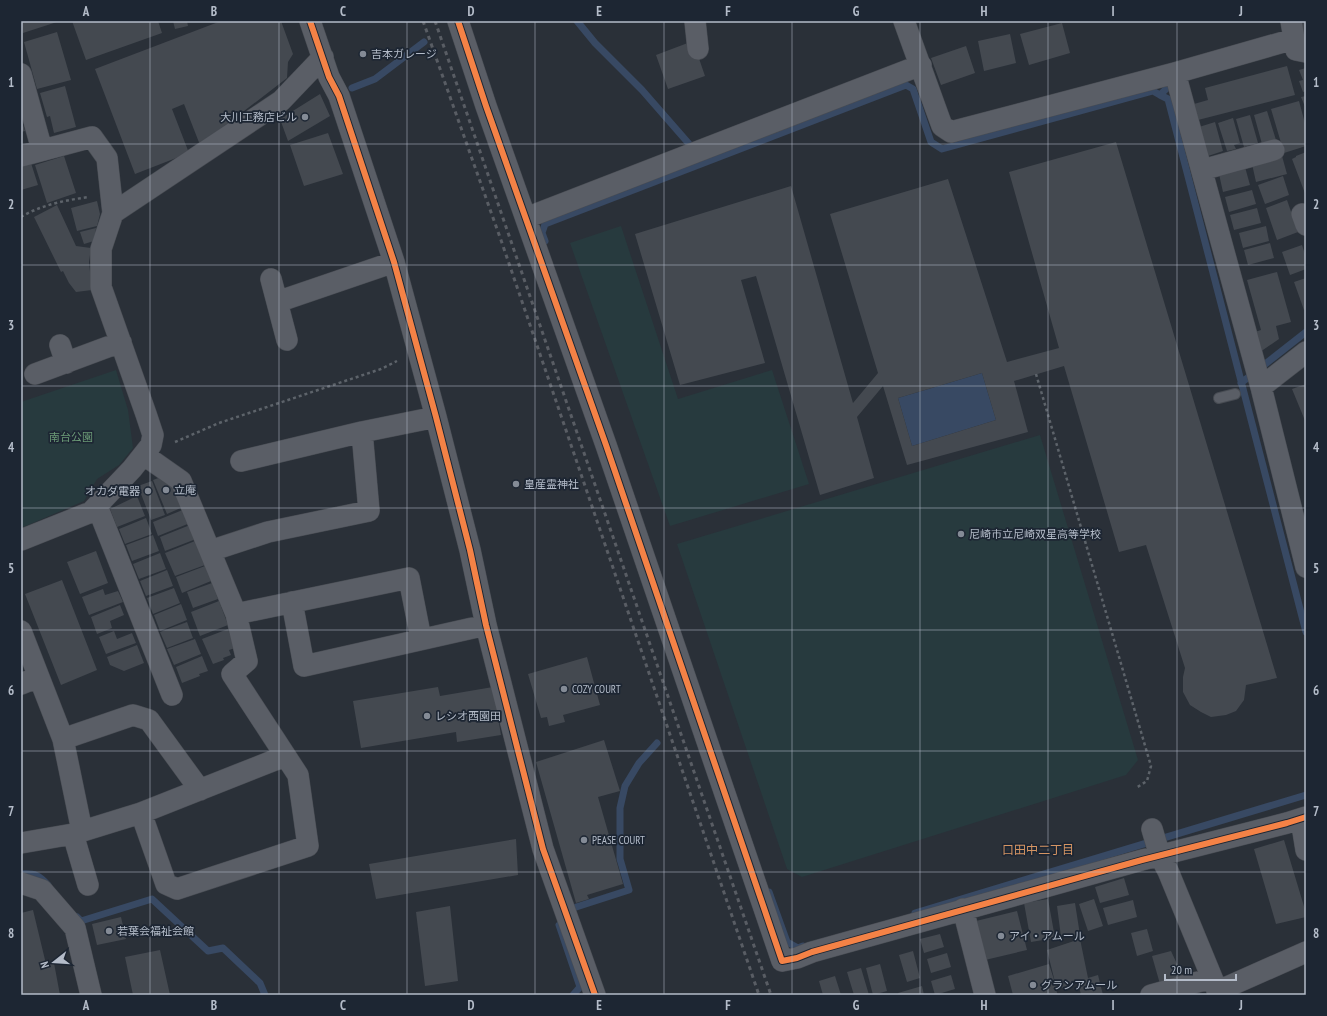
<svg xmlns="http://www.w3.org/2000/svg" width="1327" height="1016" viewBox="0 0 1327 1016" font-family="'PT Sans Narrow','Noto Sans JP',sans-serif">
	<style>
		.green { fill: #273a3e }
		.water { fill: #384963 }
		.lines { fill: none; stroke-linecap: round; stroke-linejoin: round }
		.stream { stroke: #384963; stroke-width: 7 }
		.building { fill: #444950; fill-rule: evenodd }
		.service-casing { stroke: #484c53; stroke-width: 12 }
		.minor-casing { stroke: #484c53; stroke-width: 22 }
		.path { stroke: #5d636a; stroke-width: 2.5; stroke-dasharray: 3 3; stroke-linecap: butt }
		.service { stroke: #5a5e66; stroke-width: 10 }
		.minor { stroke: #5a5e66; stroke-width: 21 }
		.rail { stroke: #595d64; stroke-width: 3; stroke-dasharray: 4 4; stroke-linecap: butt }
		.cycleway-casing { stroke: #1d2633; stroke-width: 8 }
		.cycleway { stroke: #f48246; stroke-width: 6 }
		.grid { fill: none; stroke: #b4bcc9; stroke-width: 1; stroke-opacity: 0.55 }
		.poi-dot { fill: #848b96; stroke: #1d2633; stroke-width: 1.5 }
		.labels { text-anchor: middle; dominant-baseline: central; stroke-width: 3.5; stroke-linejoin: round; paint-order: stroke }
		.poi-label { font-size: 11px; fill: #b4bcc9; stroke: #1d2633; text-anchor: start }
		.park-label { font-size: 11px; fill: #6b9a76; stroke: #1d2633 }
		.neighbourhood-label { font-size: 12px; fill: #d59563; stroke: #1d2633 }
		.neatline { fill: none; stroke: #b4bcc9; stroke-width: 1.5 }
		.grid-label { font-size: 13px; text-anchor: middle; font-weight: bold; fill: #b4bcc9 }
	</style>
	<rect width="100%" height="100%" fill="#2a3038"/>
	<!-- green -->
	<path class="green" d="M621,226L678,399L772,370L809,484L670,526L570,243Z
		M116,370L128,410L133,448L119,465L97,479L84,501L21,528V402Z
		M1040,435L1138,760L1126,775L802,877L787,869L677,544Z"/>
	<!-- water -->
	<path class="water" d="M982,373L996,420L912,446L898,398Z"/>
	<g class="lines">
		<!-- stream -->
		<path class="stream" d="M577,21L595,43L642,90L690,145L692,151
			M352,88L375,79L424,42
			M1160,95L1168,99L1306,632
			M545,241L542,233L545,224L906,85L913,89L931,142L942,149L1153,91L1160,95L1174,81
			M1241,383L1306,332
			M21,874C35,873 39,875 48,885
			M769,892L787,942L798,948L803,946
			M567,910L629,890L620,859V808L625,786L639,763L657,743
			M915,913L1306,795
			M77,917L81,921L152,899L208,951L223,948L260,983L265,995
			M559,925L580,987L573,995"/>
	</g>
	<!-- building -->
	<path class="building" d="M21,21H60L23,33Z
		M72,21H158L162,33L86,60Z
		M173,21H187L188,26L175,29Z
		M221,21H281L293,54L288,62L287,78L200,145L184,104L172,109L189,153L135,174L95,69Z
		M1300,21H1306V40L1305,41Z
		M1062,23L1070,53L1029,65L1020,34Z
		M57,32L71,80L37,89L24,42Z
		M1010,34L1016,63L984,71L978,41Z
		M693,41L705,76L668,89L656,55Z
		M966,46L975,73L941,85L931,58Z
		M1287,66L1295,95L1198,120L1194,104L1208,100L1205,88Z
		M1306,68V91L1303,92L1299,81L1303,80L1299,70Z
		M65,86L76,127L54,133L50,116L47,117L40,93Z
		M320,94L330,116L288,141L280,119Z
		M1306,96V109L1301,97Z
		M1299,101L1306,127V135L1305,136L1306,146L1284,153L1271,109Z
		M1267,111L1276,140L1262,144L1254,115Z
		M1250,115L1258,143L1244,147L1236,119Z
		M21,118L25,131L21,132Z
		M1233,118L1240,143L1234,145L1236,149L1227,151L1218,123Z
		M1215,122L1223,151L1208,156L1199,127Z
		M328,133L343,174L304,186L290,145Z
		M1116,142L1277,678L1246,685L1244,700L1236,711L1226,715L1211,717L1201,712L1190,705L1183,692V677L1185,668L1146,545L1119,552L1064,366L1014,381L1028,432L907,465L883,386L857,417L874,478L820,495L756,276L741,280L765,363L680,385L635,234L791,186L853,403L878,373L830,214L948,179L1007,362L1059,348L1009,172ZM982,373L996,420L912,446L898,398Z
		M1306,152V196L1292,159L1296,157V156Z
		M64,156L76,193L47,203L35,165Z
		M1282,156L1287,174L1256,182L1252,164Z
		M31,163L38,185L21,190V166Z
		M1245,167L1250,185L1223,192L1219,174Z
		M1283,176L1289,195L1265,204L1258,185Z
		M1252,190L1256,204L1229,212L1225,197Z
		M1287,200L1298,232L1277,240L1266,208Z
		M97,201L100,214L97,226L77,231L71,208Z
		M57,205L76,246L91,248L89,262L92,290L76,292L69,283L63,271L61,272L34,217Z
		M1257,208L1261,223L1234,230L1230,215Z
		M1266,226L1269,241L1243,248L1239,233Z
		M96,228L94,241L84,244L80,232Z
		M1270,243L1274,258L1248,265L1244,250Z
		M1302,245L1306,257V269L1290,275L1282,252Z
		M1277,272L1291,322L1276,326L1279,339L1260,352L1255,332L1261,330L1247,280Z
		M1306,278V309L1304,310L1294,282Z
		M1306,384V423L1292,389Z
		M161,477L175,486L183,507L167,514L153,480Z
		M152,481L165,515L151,520L138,486Z
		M137,496L145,516L117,527L110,509Z
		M185,509L190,523L158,536L153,522Z
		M146,518L152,534L125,544L119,529Z
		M190,525L196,539L165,551L160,537Z
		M153,535L159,551L132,561L126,545Z
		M195,541L205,565L175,576L165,553Z
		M96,551L108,583L80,594L67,562Z
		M160,553L166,569L139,579L133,564Z
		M205,566L211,581L182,593L176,577Z
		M167,570L173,586L146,596L140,581Z
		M62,580L97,670L61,685L25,594Z
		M212,583L218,599L193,608L187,592Z
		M174,588L180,603L153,614L147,598Z
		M103,589L105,595L118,591L123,602L89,615L82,597Z
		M219,601L228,625L200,636L191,612Z
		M181,604L187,620L160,631L154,615Z
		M120,605L124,615L110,621L112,628L97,634L91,617Z
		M187,622L193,638L167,648L160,632Z
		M228,629L235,648L229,650L231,655L223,658L224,660L213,664L202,639Z
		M114,631L117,639L132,633L136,643L106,654L99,637Z
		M195,639L201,654L174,665L167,649Z
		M137,645L144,663L124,671L110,665L107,657Z
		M202,656L208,671L199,674L200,676L182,683L176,667Z
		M587,657L600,705L563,715L565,722L549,726L547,717L541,718L528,674Z
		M438,687L440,696L493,687L501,735L457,742L456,732L361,748L353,701Z
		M604,740L620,791L598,797L623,884L587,895L589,899L576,903L536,762Z
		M516,839L518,875L376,899L369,864Z
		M1284,840L1306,913V917L1276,924L1254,849Z
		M1124,878L1129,895L1100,903L1095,887Z
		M1048,899L1055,938L1031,942L1024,903Z
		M1094,899L1103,926L1088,931L1079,904Z
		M1133,900L1137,917L1108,925L1103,908Z
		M1075,903L1080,935L1061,937L1057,906Z
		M450,906L458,981L425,986L416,912Z
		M33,910L46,964L54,963L60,995H22L21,913Z
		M1017,911L1027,950L985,960L976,921Z
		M121,917L126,939L97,945L92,924Z
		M1147,929L1153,951L1137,956L1131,933Z
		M940,934L944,947L924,953L920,939Z
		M1080,939L1088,978L1098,975L1103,995H1081L1078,982L1056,990L1058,995H1013L1008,976L1049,964L1056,986L1047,950Z
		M160,950L170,995H133L125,957Z
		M913,951L920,978L907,982L899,955Z
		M1171,951L1183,977L1160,984L1152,956Z
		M947,953L951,967L931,973L927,959Z
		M880,964L887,991L873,995L866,968Z
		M861,968L869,995H854L847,972Z
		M951,975L955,989L935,995L931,981Z
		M835,976L841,995H823L819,981Z
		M922,986L924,995H899L898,993Z"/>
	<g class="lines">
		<defs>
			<path id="service" d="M1219,398L1235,394"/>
			<path id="minor" d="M310,21L329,77L339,96L394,262L436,417L470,550L486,625L543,849L595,995
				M458,21L486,106L606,445L782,961L797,958L812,952L1142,860L1287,823L1306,817
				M695,21L698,49
				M904,21L942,126L951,132L1175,73L1294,39
				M1291,21L1296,50L1306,52
				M1175,73L1261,387L1306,567
				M21,74L42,150
				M21,156L92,137L107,158L113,213
				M1202,170L1274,150
				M1302,214L1306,225
				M526,218L921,65
				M271,279L287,340
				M277,302L394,262
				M60,345L66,363
				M35,374L121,342
				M1261,387L1306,352
				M241,461L362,432L436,417
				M97,506L172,695
				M21,540L91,512L132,469L151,445L153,435L146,414L101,287V249L113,213L281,101L323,57
				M210,551L268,532L369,511L362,432
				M292,602L304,666L486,625
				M236,614L409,578L421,639
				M21,631L63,739L82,831
				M21,684L38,677
				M63,739L133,715L149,720L200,790
				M141,813L166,884L177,889L308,846L298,775L232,674L247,661L236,614L181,481L144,455
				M1301,819L1306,850
				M1152,829L1160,856L1168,871L1219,995
				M73,834L88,885
				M21,843L73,834L141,813L285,756
				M21,883L42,890L75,928L91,995
				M963,909L985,995
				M1218,991L1306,952
				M1151,995L1212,978"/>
		</defs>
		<!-- service casing -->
		<use href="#service" class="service-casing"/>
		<!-- minor casing -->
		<use href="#minor" class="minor-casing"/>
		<!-- path -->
		<path class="path" d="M21,217C41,205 66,200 89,197
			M1036,374L1151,766L1147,781L1136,788
			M175,442L219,423L381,369L397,361"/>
		<!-- service -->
		<use href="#service" class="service"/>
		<!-- minor -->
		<use href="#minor" class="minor"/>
		<!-- rail -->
		<path class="rail" d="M423,21L502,243L759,995
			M435,21L771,995"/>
		<defs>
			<path id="cycleway" d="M310,21L329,77L339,96L394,262L436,417L470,550L486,625L543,849L595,995
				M458,21L486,106L606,445L782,961L797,958L812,952L1142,860L1287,823L1306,817"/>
		</defs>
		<!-- cycleway casing -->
		<use href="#cycleway" class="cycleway-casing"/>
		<!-- cycleway -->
		<use href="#cycleway" class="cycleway"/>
	</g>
	<!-- grid -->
	<path class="grid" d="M150,21V995M279,21V995M407,21V995M535,21V995M664,21V995M792,21V995M920,21V995M1048,21V995M1177,21V995M21,144H1306M21,265H1306M21,386H1306M21,508H1306M21,630H1306M21,751H1306M21,872H1306"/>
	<!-- markers -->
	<g class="poi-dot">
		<circle cx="363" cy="54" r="4"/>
		<circle cx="305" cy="117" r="4"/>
		<circle cx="516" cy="484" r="4"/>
		<circle cx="166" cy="490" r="4"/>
		<circle cx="148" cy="491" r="4"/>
		<circle cx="961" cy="534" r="4"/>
		<circle cx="564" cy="689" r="4"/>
		<circle cx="427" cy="716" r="4"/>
		<circle cx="584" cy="840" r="4"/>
		<circle cx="109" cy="931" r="4"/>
		<circle cx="1001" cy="936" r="4"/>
		<circle cx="1033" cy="985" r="4"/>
	</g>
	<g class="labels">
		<!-- poi labels -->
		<g class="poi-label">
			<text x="371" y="54">吉本ガレージ</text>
			<text x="297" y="117" text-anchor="end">大川工務店ビル</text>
			<text x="524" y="484">皇産霊神社</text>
			<text x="174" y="490">立庵</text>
			<text x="140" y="491" text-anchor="end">オカダ電器</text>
			<text x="969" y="534">尼崎市立尼崎双星高等学校</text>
			<text x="572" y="689">COZY COURT</text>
			<text x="435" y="716">レシオ西園田</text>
			<text x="592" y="840">PEASE COURT</text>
			<text x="117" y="931">若葉会福祉会館</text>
			<text x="1009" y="936">アイ・アムール</text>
			<text x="1041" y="985">グランアムール</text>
		</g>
		<!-- park labels -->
		<g class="park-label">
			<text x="71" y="437">南台公園</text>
		</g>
		<!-- neighbourhood labels -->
		<g class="neighbourhood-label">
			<text x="1038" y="849">口田中二丁目</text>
		</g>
	</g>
	<!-- border -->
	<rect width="1327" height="1016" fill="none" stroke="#1d2633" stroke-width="44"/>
	<!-- north arrow -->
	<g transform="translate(54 962) rotate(253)" stroke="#1d2633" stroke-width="3" paint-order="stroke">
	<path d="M0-3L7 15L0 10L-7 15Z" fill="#b4bcc9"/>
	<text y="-6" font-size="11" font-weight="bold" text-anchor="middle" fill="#b4bcc9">N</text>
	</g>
	<!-- scale -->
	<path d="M1165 974v6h71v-6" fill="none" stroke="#b4bcc9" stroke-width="2"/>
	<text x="1171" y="974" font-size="12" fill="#b4bcc9" stroke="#1d2633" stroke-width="3" paint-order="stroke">20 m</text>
	<rect x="22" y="22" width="1283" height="972" class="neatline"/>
	<g class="grid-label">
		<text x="86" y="16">A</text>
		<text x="214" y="16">B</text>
		<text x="343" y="16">C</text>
		<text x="471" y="16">D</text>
		<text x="599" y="16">E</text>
		<text x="728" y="16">F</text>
		<text x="856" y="16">G</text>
		<text x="984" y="16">H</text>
		<text x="1113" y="16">I</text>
		<text x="1241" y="16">J</text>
		<text x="11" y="87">1</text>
		<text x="1316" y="87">1</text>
		<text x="11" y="209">2</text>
		<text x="1316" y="209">2</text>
		<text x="11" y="330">3</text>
		<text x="1316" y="330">3</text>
		<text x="11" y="452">4</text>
		<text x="1316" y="452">4</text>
		<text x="11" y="573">5</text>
		<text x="1316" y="573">5</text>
		<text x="11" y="695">6</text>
		<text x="1316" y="695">6</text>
		<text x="11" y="816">7</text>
		<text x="1316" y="816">7</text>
		<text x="11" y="938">8</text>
		<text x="1316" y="938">8</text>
		<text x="86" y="1010">A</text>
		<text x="214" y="1010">B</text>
		<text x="343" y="1010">C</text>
		<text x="471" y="1010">D</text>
		<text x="599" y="1010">E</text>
		<text x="728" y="1010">F</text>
		<text x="856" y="1010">G</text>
		<text x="984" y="1010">H</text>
		<text x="1113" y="1010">I</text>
		<text x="1241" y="1010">J</text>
	</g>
</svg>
